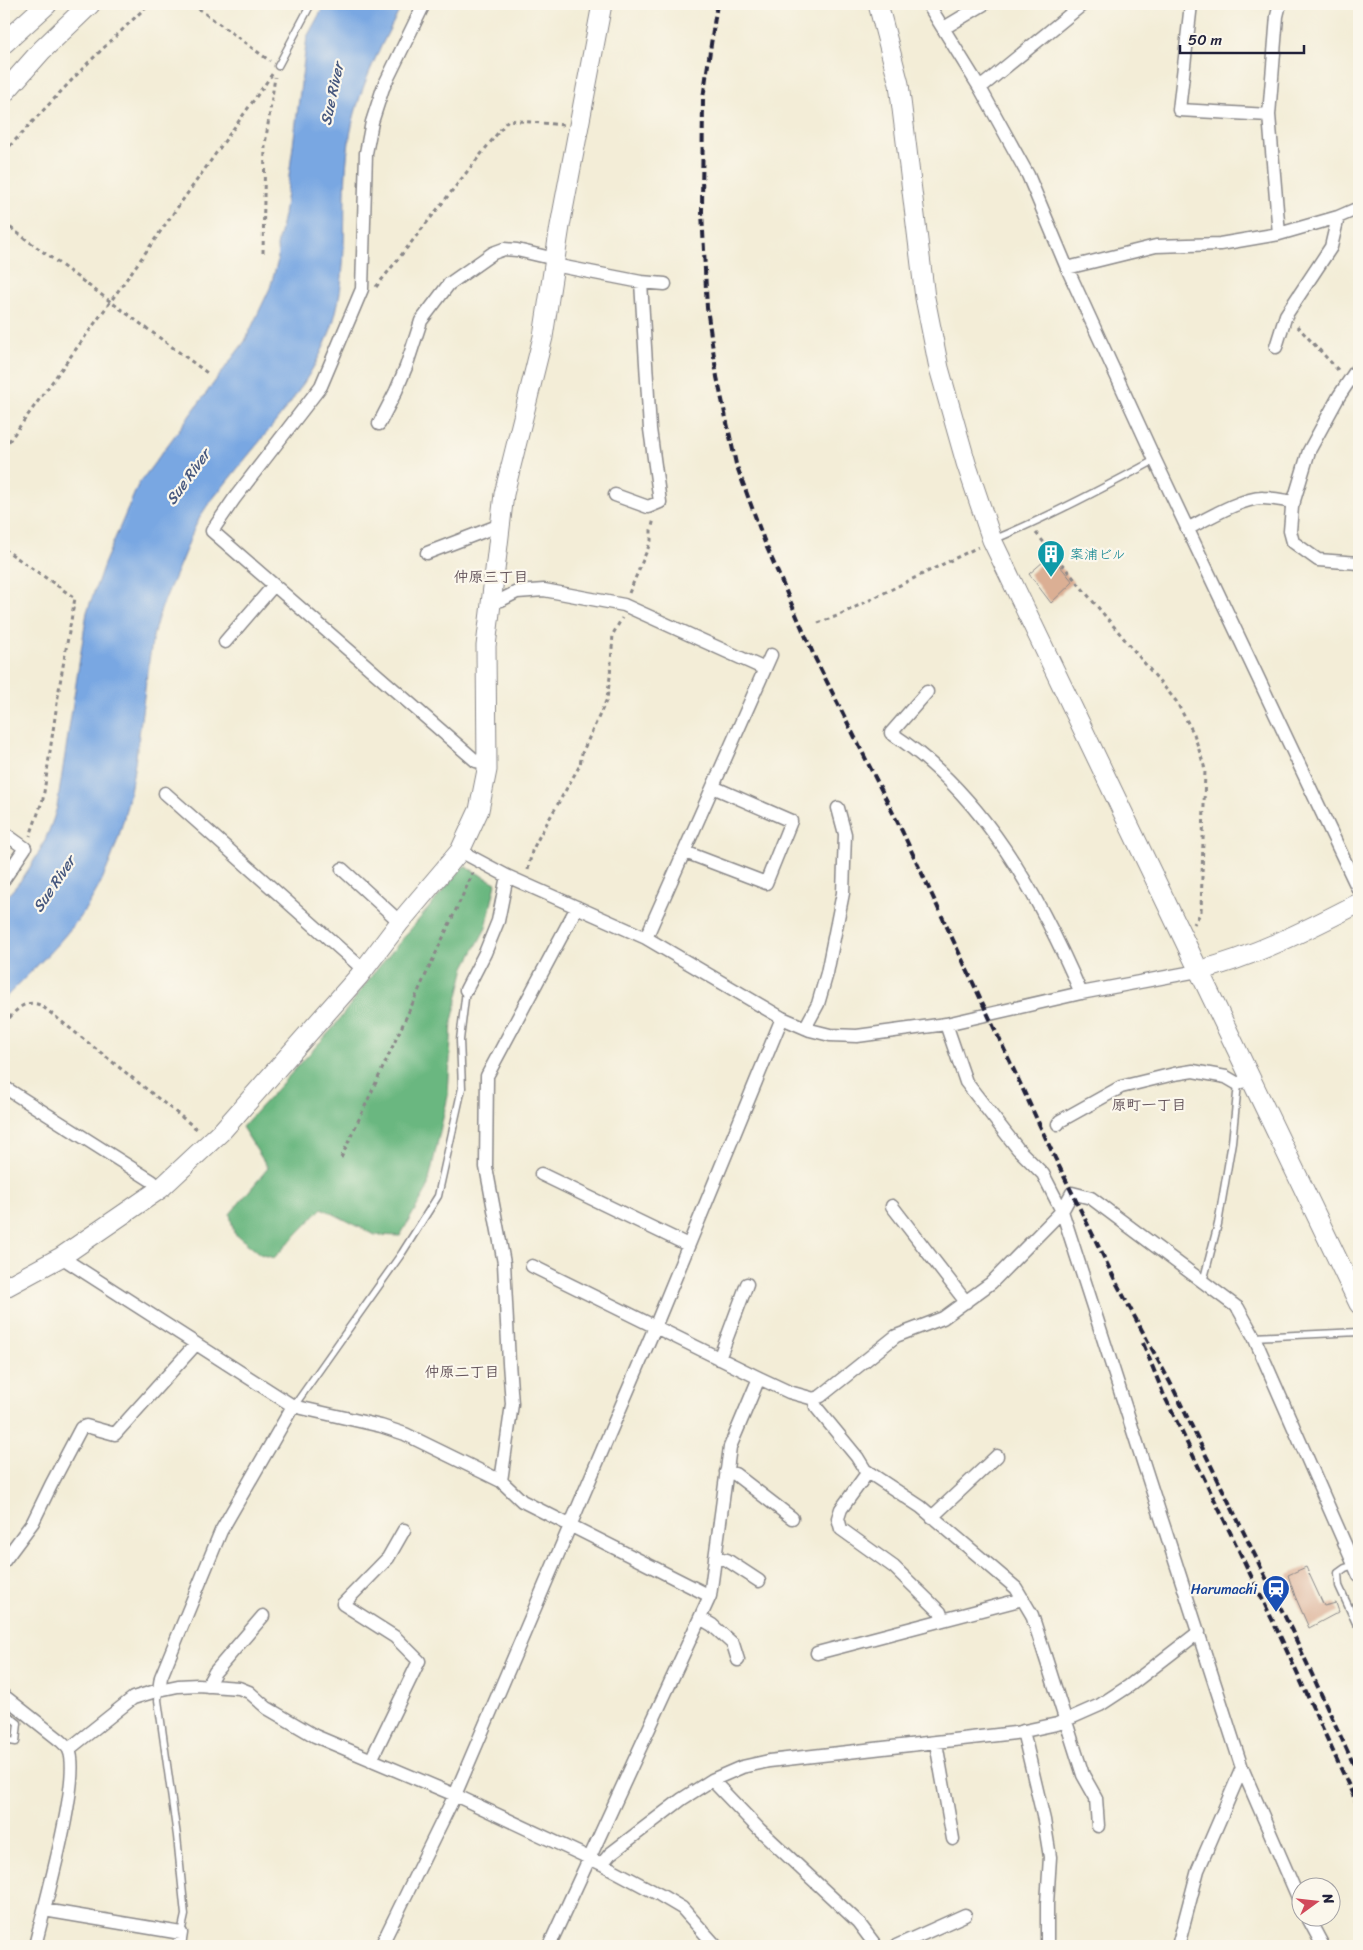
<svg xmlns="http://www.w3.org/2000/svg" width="1363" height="1950" viewBox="0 0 1363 1950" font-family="Sriracha,'Klee One',sans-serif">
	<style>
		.forest { fill: #6bb780; stroke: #466c5e }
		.water { fill: #79a7e2; stroke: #4e648e }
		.building { fill: #dbaf94 }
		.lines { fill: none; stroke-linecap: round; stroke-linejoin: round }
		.lane-casing { stroke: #8a8889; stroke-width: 9 }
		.street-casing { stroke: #8a8889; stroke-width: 15 }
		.secondary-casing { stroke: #8a8889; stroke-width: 21 }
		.primary-casing { stroke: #8a8889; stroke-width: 22 }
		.path { stroke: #8a8889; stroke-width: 3; stroke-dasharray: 4 4; stroke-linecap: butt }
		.lane { stroke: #fff; stroke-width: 6 }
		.street { stroke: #fff; stroke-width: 12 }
		.secondary { stroke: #fff; stroke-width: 19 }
		.primary { stroke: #fff; stroke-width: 20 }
		.rail { stroke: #22223b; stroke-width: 4; stroke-dasharray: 8 4; stroke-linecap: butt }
		.labels { text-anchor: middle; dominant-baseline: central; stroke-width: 4.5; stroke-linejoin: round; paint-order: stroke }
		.culture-label { font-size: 14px; fill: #0d838f; stroke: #fbf7ec; text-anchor: start }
		.transit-label { font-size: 14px; fill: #164399; stroke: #fbf7ec; text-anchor: end }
		.water-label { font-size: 15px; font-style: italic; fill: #45577e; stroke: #fbf7ec }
		.neighbourhood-label { font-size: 15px; font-weight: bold; fill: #63535a; stroke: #fbf7ec }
	</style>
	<rect width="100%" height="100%" fill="#fbf7ec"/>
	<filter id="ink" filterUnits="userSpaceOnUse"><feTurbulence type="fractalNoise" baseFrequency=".02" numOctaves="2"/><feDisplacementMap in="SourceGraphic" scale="10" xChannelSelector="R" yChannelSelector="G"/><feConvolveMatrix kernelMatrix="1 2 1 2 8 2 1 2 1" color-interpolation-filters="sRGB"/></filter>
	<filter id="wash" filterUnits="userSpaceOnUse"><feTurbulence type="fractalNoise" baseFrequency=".0096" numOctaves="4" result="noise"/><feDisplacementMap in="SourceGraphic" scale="20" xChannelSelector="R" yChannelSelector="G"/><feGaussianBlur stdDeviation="1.12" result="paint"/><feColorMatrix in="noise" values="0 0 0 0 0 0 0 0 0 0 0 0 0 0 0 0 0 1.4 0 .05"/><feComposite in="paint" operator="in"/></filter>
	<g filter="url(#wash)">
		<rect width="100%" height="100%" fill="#f3edd7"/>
		<!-- forest -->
		<path class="forest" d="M464,866L496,883L486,928L465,967L452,1021L448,1096L427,1189L400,1236L375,1235L322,1208L274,1258L260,1254L234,1233L230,1214L268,1168L242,1127L333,1028L373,974Z"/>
		<!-- water -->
		<path class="water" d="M325,4H403C380,47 356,93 349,142C340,202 351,265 333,323C314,383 267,431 229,479C219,492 206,505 199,519C192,531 188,546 182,559C172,584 158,611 153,637C138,718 138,804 102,880C80,927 40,962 4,999V899C29,875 48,840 57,807L87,612L104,564L138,485L245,341L270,288L278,260L277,246L284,215L307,37Z"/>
		<g id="blocks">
			<!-- building -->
			<path class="building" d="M1051,555L1073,582L1051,603L1029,574Z
				M1306,1567L1324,1606L1336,1603L1339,1612L1309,1628L1295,1596L1288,1575Z"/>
		</g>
	</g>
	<g filter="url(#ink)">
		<use href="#blocks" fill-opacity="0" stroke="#8a8889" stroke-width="1"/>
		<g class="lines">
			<defs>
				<path id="lane" d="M278,66L311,4
					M993,540C1049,517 1102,489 1155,460
					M1203,1282L1218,1224L1232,1142L1238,1084
					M1254,1337L1359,1332
					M294,1406L402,1253L438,1196L462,1088L460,1040L466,990
					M1354,1565L1345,1568L1338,1573L1339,1586L1356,1623L1359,1624
					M159,1690L158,1700L177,1836L185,1915L181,1933
					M4,1712L18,1723L16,1742L4,1740"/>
				<path id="street" d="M424,4L383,88L372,122L366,153L362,289L321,386L234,499L212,531L476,761L487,763
					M928,4L980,88L1028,175L1067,268L1155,460L1359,891
					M1191,4L1179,110L1269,115
					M944,28L984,4
					M980,88L1083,4
					M1279,234L1269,115L1277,16L1280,4
					M554,265L641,282L665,284
					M1067,268L1156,246L1220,244L1279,234L1338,217L1354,210L1359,211
					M1276,347L1286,315L1331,247L1338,217
					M1359,366L1339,396L1309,451L1292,507L1290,531L1293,542L1318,560L1359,563
					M379,424L396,391L406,367L421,321L449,284L493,253L504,249L517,250L555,259
					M615,495L648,507L660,502L650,429L641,282
					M1187,529C1205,520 1243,497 1263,498C1273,498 1284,501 1294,502
					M427,553L500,525
					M491,601L501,600L517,592L544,590L624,605L765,669
					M225,642L274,585
					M927,692L891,733C982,792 1039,895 1081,993
					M165,793L364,970
					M4,833L25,848L4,879
					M460,851L507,876L646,938L782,1018L810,1030L830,1035L857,1036L946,1024L1081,993L1198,971
					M685,852L766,883L791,821L713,787
					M342,869L400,922
					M646,938L771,655
					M466,990L485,953L498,921L507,876
					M946,1024L966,1082L1018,1149L1043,1174L1062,1211L1242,1768L1300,1902
					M805,1028L818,1004L827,973L843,893L845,834L838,808
					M4,1087L152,1181L160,1189
					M1058,1124L1060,1121L1121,1087L1174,1074L1193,1071L1226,1077L1238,1084L1251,1077
					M541,1174L688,1245
					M892,1206L966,1302
					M61,1257L293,1406L381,1426L405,1434L501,1481L522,1501L710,1596
					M532,1266L759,1378L789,1392L814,1399L821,1396L896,1336L943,1318L991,1283L1062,1211L1072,1193L1091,1198L1238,1308L1254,1337L1359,1576
					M719,1359L747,1284
					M814,1399L816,1407L857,1457L865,1470L921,1507L1016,1588L1032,1615L1083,1775L1096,1798L1098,1826
					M726,1472L735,1474L792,1518
					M868,1472L841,1509L838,1518L841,1529L894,1567L940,1612L943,1620
					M501,1481L512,1404L509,1363L504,1263L486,1167L487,1076L577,907
					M932,1517L997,1456
					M715,1557L727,1560L759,1581
					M4,1561L33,1522L51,1485L81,1428L86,1426L115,1434L196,1344
					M700,1618L712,1625L733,1644L738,1660
					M817,1653L1023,1599
					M207,1686L215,1672L263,1616
					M159,1690L161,1677L221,1531L293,1406
					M4,1696L61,1741C64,1744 68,1747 69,1750C82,1777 43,1911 35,1946
					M1023,1731L1044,1820L1050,1857L1047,1904V1946
					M936,1743L953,1839
					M69,1749L133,1698L159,1690L178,1686L198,1685L239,1688L249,1692L267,1708L315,1736L455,1795L602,1864L660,1895L682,1908L716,1946
					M371,1760L419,1661L395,1637L343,1604L388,1558L404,1530
					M712,1780L759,1829L858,1922L876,1946
					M602,1864L610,1854L682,1799L712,1780L742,1767L769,1761L1015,1733L1057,1724L1100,1705L1129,1686L1199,1632
					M44,1910L181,1933L179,1946
					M1308,1918L1323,1946
					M381,1946L455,1795L655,1327L782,1018
					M549,1946L710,1596L730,1447L759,1378
					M896,1946L965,1915
					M1178,1946L1198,1870L1242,1768"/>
				<path id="secondary" d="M878,4L899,84L925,298L939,368L966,463L992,540L1359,1304
					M1198,971C1255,956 1307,930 1359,903
					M4,1288L61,1257L160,1189L222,1131L359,976L400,922L460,851L479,810L487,770L486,646L504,494L543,337L560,226L602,4"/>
				<path id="primary" d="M4,43L47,4
					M4,93L42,50L90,4"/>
			</defs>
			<!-- lane casing -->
			<use href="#lane" class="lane-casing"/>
			<!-- street casing -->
			<use href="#street" class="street-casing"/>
			<!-- secondary casing -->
			<use href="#secondary" class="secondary-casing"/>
			<!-- primary casing -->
			<use href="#primary" class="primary-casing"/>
			<!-- path -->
			<path class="path" d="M192,4L270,61
				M4,152L86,65L149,4
				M4,223L210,375
				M263,253L265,145L275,77
				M376,287L508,120L564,125
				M1297,326L1339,371
				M4,448L111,301L273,73
				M1036,533L1176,701L1194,734L1205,769L1201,912L1194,924
				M4,549L75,598L60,683L43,799L30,836
				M629,593L651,541V530L654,519
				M818,623L837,616L978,547
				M528,870L532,851L539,837L580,765L582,753L607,699L610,677L613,634L622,618
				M4,1024C15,1012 24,997 42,1006L198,1130
				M341,1158L473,873"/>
			<!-- lane -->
			<use href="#lane" class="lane"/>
			<!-- street -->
			<use href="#street" class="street"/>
			<!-- secondary -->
			<use href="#secondary" class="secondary"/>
			<!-- primary -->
			<use href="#primary" class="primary"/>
			<!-- rail -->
			<path class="rail" d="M717,4L703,98L702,212L707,308L717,377L736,464L765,543L815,658L903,833L1055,1158L1117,1284L1173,1388L1292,1631L1359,1776
				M1143,1343L1163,1393L1280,1636L1359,1808"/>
		</g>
	</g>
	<!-- icons -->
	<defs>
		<symbol id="building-pin" viewBox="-11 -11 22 30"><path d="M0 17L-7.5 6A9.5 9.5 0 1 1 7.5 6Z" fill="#0f9aa8" stroke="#fbf7ec"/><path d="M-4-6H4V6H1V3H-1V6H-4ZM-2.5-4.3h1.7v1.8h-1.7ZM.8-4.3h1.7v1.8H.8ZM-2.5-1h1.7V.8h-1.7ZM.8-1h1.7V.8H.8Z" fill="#fff"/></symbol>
		<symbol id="station-pin" viewBox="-11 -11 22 30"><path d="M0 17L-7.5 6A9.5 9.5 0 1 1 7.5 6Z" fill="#1a4fb4" stroke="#fbf7ec"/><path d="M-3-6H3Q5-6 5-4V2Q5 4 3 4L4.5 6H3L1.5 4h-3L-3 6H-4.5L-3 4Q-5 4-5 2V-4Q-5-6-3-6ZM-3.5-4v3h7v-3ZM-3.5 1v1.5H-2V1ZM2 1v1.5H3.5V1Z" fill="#fff"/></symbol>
	</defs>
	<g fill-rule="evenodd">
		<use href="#building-pin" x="1035" y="538" width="32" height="43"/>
		<use href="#station-pin" x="1260" y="1573" width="32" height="43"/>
	</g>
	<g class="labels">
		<!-- culture labels -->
		<g class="culture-label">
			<text x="1070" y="554">案浦ビル</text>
		</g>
		<!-- transit labels -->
		<g class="transit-label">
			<text x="1257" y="1589">Harumachi</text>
		</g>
		<!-- water labels -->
		<g class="water-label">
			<text transform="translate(332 94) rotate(-78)">Sue River</text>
			<text transform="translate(188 477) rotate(-54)">Sue River</text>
			<text transform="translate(54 884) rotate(-56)">Sue River</text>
		</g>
		<!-- neighbourhood labels -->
		<g class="neighbourhood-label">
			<text x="491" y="577">仲原三丁目</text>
			<text x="1149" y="1105">原町一丁目</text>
			<text x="462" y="1372">仲原二丁目</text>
		</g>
	</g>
	<!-- margin -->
	<rect width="1363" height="1950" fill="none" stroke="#fbf7ec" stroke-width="20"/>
	<!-- north arrow -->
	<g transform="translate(1316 1902) rotate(75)"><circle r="24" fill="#fbf7ec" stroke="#a4a2a5"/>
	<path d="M0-4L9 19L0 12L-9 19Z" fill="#d1495b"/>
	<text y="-8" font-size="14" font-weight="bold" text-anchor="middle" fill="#22223b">N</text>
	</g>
	<!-- scale -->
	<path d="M1180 45v8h124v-8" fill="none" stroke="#22223b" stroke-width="2.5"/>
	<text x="1188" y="45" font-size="15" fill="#22223b" stroke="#fbf7ec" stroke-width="4" paint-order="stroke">50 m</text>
</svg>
